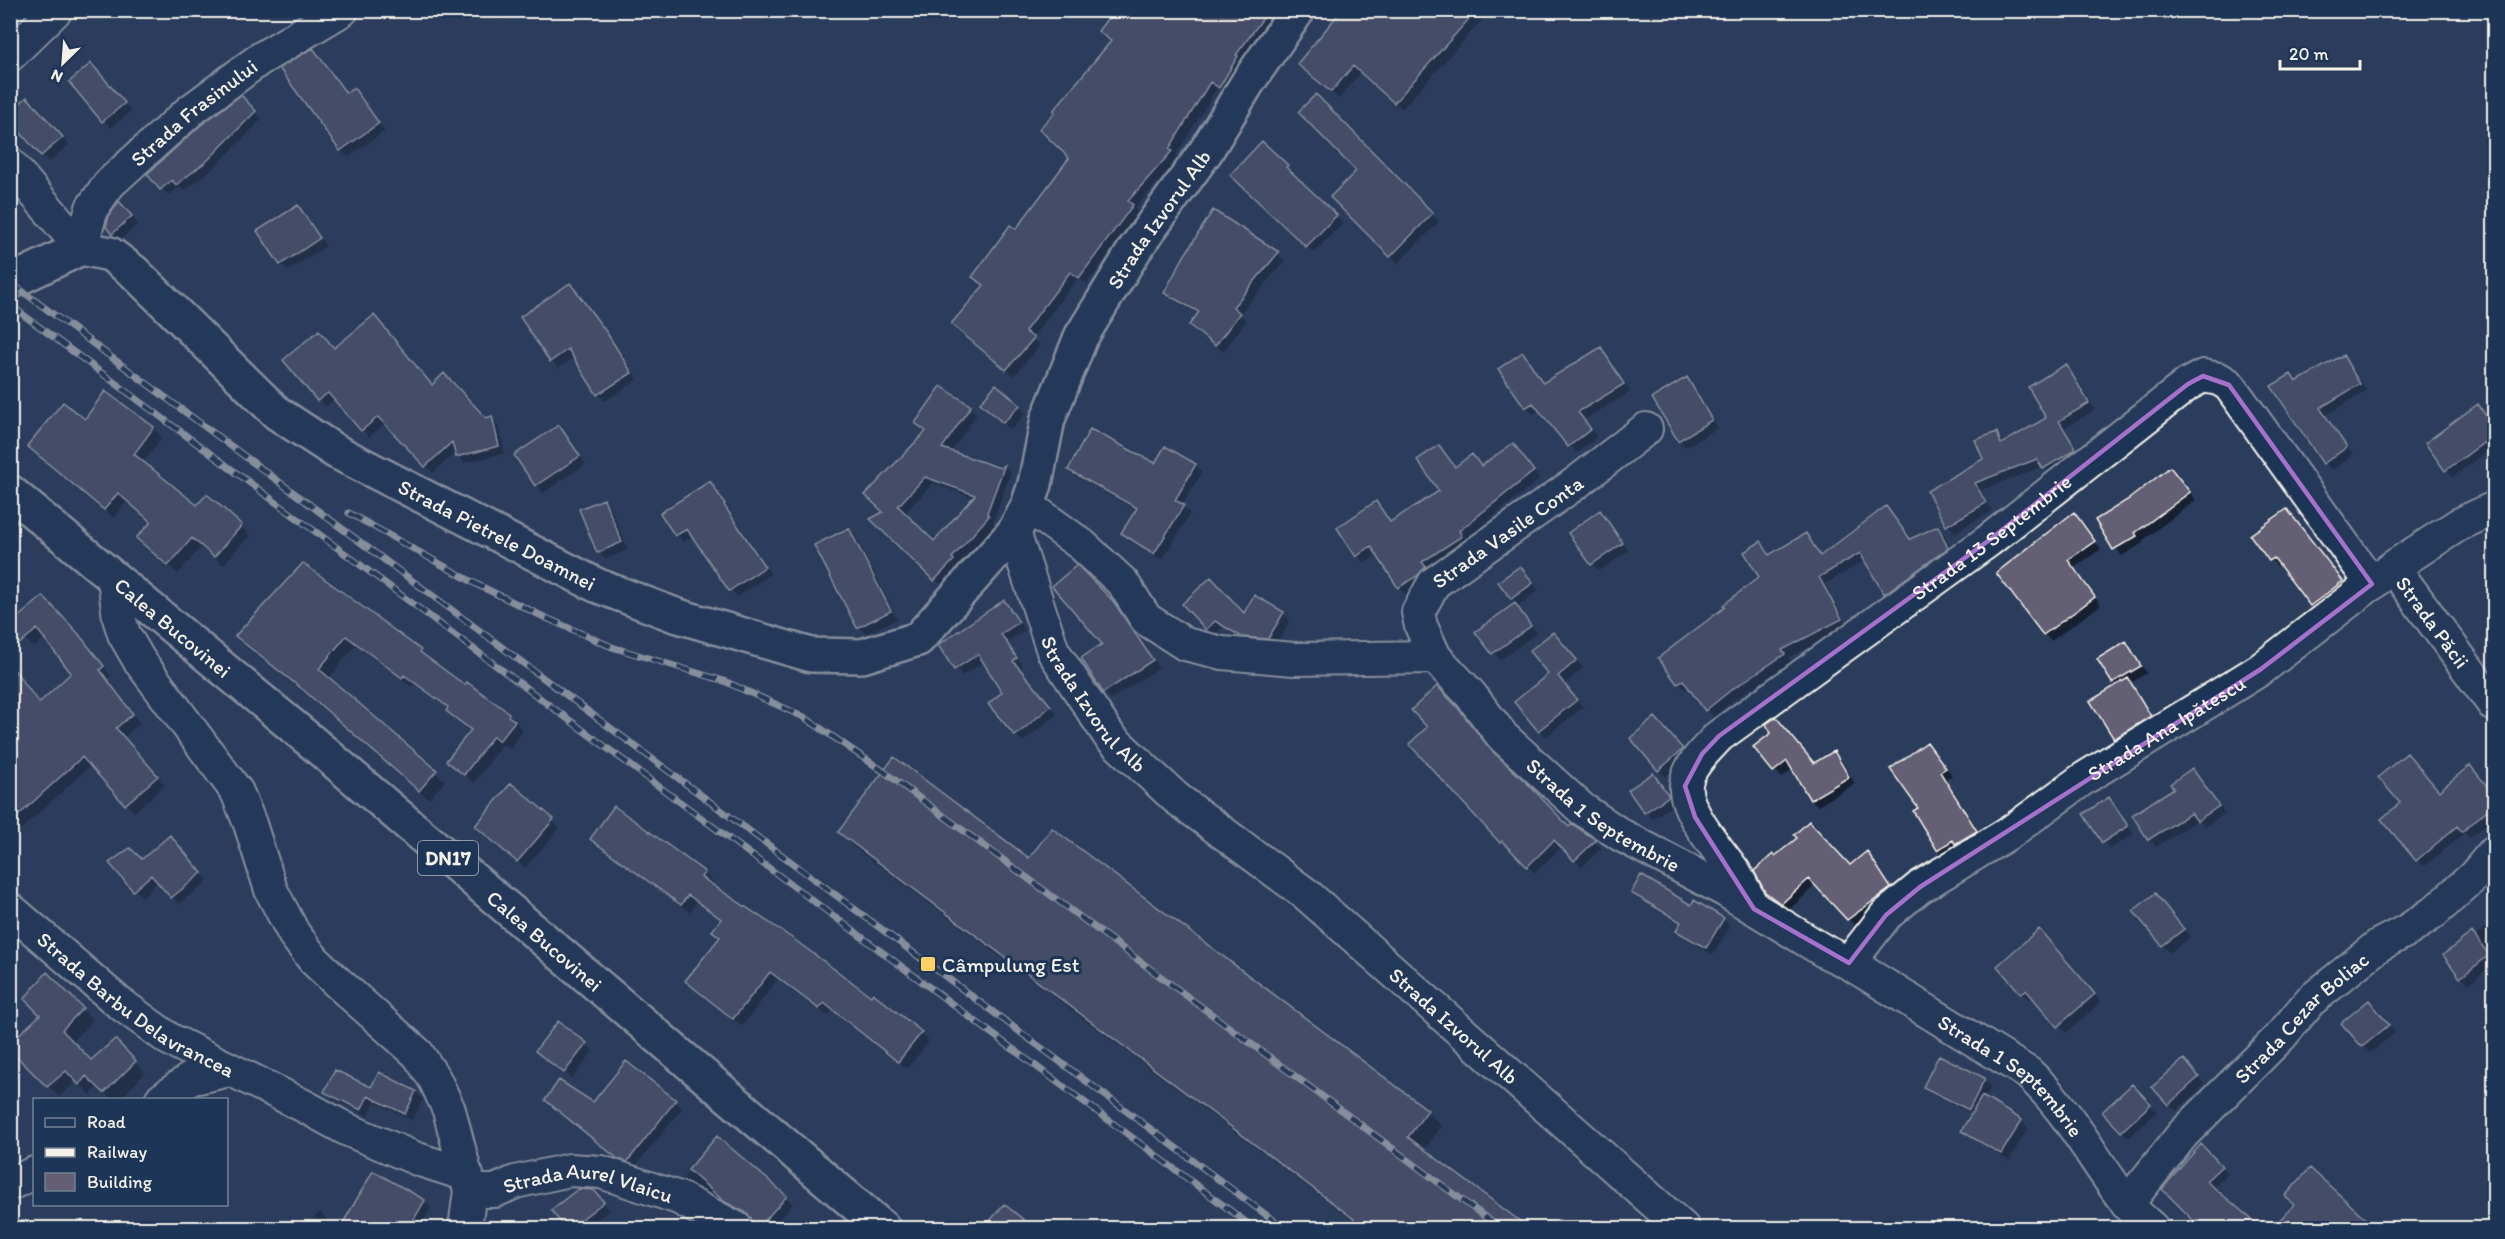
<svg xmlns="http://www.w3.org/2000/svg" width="2505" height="1239" viewBox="0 0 2505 1239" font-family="Itim,sans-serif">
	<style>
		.shadow { fill: #0007; fill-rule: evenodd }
		.building { fill: #645f74; stroke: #f4f1e8; stroke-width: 1.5; fill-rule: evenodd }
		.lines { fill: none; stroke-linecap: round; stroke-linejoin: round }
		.minor-casing { stroke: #f4f1e8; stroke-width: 36 }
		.tertiary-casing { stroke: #f4f1e8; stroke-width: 38 }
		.trunk-casing { stroke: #f4f1e8; stroke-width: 38 }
		.minor { stroke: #1d3557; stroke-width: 32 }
		.tertiary { stroke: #1d3557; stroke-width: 33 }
		.trunk { stroke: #1d3557; stroke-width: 33 }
		.rail-casing { stroke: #f4f1e8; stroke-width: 7 }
		.rail { stroke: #1d3557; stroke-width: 4.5; stroke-dasharray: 14; stroke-linecap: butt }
		.marked { fill: none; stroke: #a571cd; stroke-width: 4.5; stroke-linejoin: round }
		.poi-dot { fill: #ffd166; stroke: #1d3557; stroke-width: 2 }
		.labels { text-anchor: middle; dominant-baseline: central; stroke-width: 6; stroke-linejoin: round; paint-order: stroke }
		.shield { fill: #1d3557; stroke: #b4b9bc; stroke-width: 1.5 }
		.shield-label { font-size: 20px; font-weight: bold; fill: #f4f1e8 }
		.street-label { font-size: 21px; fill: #f4f1e8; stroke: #1d3557 }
		.poi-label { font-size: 21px; fill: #f4f1e8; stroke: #1d3557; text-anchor: start }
	</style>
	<rect width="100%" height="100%" fill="#2b3d5d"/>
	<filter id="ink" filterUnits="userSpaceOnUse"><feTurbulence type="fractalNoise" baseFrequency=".0167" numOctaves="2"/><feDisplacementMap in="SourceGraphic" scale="12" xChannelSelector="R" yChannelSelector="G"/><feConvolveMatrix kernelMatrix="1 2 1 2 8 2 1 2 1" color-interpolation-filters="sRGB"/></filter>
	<g filter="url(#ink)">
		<!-- shadow -->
		<path class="shadow" d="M483,10H505L501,19Z
			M1141,10H1281L1227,94L1217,88L1175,157L1178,160L1135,208L1139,213L1087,284L1078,278L1032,338L1040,346L1014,376L960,331L985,287L973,276L1016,231L1071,158L1057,113L1112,42L1100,31Z
			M1474,10L1483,19L1402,109L1361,72L1339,99L1306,71Z
			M320,58L347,94L353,90L361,97L385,131L348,157L341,150Z
			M98,73L131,111L111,128L71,83Z
			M1316,96L1439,222L1398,263L1332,197L1358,171Z
			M241,97L262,119L215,167L184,191L179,187L169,196L149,174Z
			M34,106L69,145L49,162L42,155Z
			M1262,143L1294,173L1292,175L1343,223L1314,253L1232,175Z
			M298,207L326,246L288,271L281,264Z
			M126,210L138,224L120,240L107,226Z
			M1214,212L1278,254L1285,261L1240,314L1246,321L1223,352L1191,325L1199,314L1173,299L1166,292Z
			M570,285L614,342L638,380L605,401L598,394L575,356L559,368L551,361Z
			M1601,349L1608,356L1630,392L1584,420L1597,437L1577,453L1541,409L1533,414L1526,407L1522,354L1544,384Z
			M335,350L432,386L486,419L491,418L498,425L505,453L464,463L456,452L433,473L386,423L369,437L335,399L326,407L285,360Z
			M2343,356L2350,364L2366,391L2326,415L2353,455L2332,470L2325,463L2274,387L2291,376L2297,383Z
			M2066,366L2073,373L2095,410L2065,428L2082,457L2052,475L2044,466L1981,490L1992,511L1955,532L1948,525L1985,460L1996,434L2005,444L2048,418Z
			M1686,379L1694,386L1718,428L1686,447L1679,440Z
			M1019,406L1026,413L1011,430L989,410Z
			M2478,406L2494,427V447L2453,477L2446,470Z
			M970,407L977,414L951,452L1000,470L1005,466L1011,472L993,522L996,524L958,566L960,568L943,587L873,519L886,513L926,432L917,423ZM933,483L974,498L934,543L904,514Z
			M85,422L153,428L162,437L143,463L197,507L241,526L250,535L223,565L202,546L178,574L147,547L152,522L127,501L114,518L38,454Z
			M559,427L586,464L543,493L517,456Z
			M1513,445L1540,479L1465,539L1468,544L1424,583L1406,595L1399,588L1378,554L1365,563L1358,556L1376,503L1392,523L1441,492L1439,447L1456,468L1482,467Z
			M1155,465H1195L1202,472L1182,506L1190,514L1162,560L1130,540L1123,533L1137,510L1077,477L1070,470Z
			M2177,476L2196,500L2142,541L2143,543L2122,556L2097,521Z
			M710,483L717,490L731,512L730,513L771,574L737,597L693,536L683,542L662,513Z
			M604,501L611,508L628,550L605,559L598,552Z
			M1600,512L1629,551L1599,571L1592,564Z
			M2074,514L2101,549L2074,568L2101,605L2051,641L2044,634Z
			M1893,515L1911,540L1938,528L1945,535L1954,556L1892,600L1885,593L1866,560L1825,584L1848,627L1788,658L1791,662L1738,697L1713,717L1690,687L1686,690L1679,683L1727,608L1761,577V543L1771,556L1806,535L1821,556Z
			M2294,518L2349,589L2318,612L2281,565L2278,567L2271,560L2252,535Z
			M849,530L856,537L897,619L866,634L859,627Z
			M303,565L420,651L429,661L508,714L518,724L523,731L510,749L503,744L474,783L448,761L472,731L457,720L448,711L449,709L414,683L412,687L356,645L328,679L445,781L429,799L237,636Z
			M1077,567L1120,610L1159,668L1111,699L1104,692V644Z
			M1527,575L1539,590L1517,607L1537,633L1500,660L1478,632L1517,603L1500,582Z
			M43,598L85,643L111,676L107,679L140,723L124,737L165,785L134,812L91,765L15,835L10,830V665L41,704L73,673L45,638L34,648L12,625Z
			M1004,602L1025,630L1007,642L1023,666L1019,668L1057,714L1023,742L1016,735L1004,692L985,662L962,676L940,645Z
			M1184,604L1245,615L1283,613L1290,621L1276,645L1251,643L1223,627L1214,636Z
			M1560,641L1583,668L1564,684L1583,707L1546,737L1516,702L1550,674Z
			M2125,643L2147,673L2131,683L2157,723L2122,745L2115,738L2117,686L2099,659Z
			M1662,726L1689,757L1666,777L1659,770Z
			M1411,744L1569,829L1572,826L1602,848L1582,867L1562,847L1535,873L1510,847L1508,849L1501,842Z
			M1927,744L1952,775L1946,779L1983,839L1945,857L1938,850L1915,812L1920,808Z
			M1755,747L1814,764L1834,753L1841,760L1855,784L1818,806L1811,799L1793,769L1782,778Z
			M2192,770L2225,813L2205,827L2198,820L2156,847L2134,815L2176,788Z
			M2477,774L2494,795V817L2470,838L2464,833L2424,867L2417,860L2439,793Z
			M1652,775L1675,804L1652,819L1630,790Z
			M511,785L560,828L525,868L484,833Z
			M2109,799L2134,834L2110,849L2103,842Z
			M1053,830L1427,1112L1442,1126L1423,1151L1527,1228H1363L854,847L840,832L1030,860Z
			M592,839L704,873L712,881L710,884L921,1033L929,1041L907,1069L833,1010L828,1016L778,979L742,1026L687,981L721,938L722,920L697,902L690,912Z
			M177,844L208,881L179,904L158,881L142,897L111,863L142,861Z
			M1866,853L1897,896L1855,926L1816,885L1789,910L1774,899L1775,858L1850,867Z
			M1633,892L1692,907L1723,919L1730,926L1713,955L1685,938L1678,931L1682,924L1640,899Z
			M2162,902L2190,937L2170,953L2135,911Z
			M2494,920V964L2469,984L2462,977L2474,937Z
			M2046,938L2101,1002L2066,1033L2034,996L2029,1000L1999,967Z
			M48,975L93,1020L72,1042L91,1062L115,1041L145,1073L119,1100H112L98,1086L91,1095L77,1081L59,1097L10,1047L42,1015Z
			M2376,1009L2395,1033L2370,1053L2363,1046Z
			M586,1044L593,1051L572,1079L537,1051Z
			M2191,1068L2205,1085L2176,1111L2169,1104Z
			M379,1074L416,1092L423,1099L412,1120L375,1102L368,1116L333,1099L325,1092L372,1089Z
			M1984,1079L1991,1087L1985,1099L2021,1121L2028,1128L2009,1161L1970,1137L1963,1130L1973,1114L1932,1094L1925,1086Z
			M2132,1086L2157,1112L2129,1138L2104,1112Z
			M675,1101L682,1109L634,1168L627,1166L554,1107Z
			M717,1139L793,1204L772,1228H758L750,1217L734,1209L720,1197L722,1202L690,1185L683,1178Z
			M2201,1146L2228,1174L2212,1189L2258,1228H2203L2164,1189Z
			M2310,1171L2373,1228H2288L2281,1222L2296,1205Z
			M373,1173L424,1201L431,1208L420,1228H342Z
			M601,1199L610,1210L586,1228H567L553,1210Z
			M1004,1206L1032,1228H986Z
			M320,1212L335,1228H302Z
			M687,1224L696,1228H674Z"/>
		<!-- building -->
		<path class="building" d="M1114,10H1269L1236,55L1238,56L1219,88L1210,82L1169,149L1172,151L1128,201L1133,205L1079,278L1070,272L1025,331L1034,338L1006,370L951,324L984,285L972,277L1010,225L1016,229L1069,158L1039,129L1055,112L1053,111L1111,41L1098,31Z
			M1342,10H1477L1394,103L1353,66L1331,92L1297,64Z
			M313,48L346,93L354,88L379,123L340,151L279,68Z
			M91,63L125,103L102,122L69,82Z
			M1316,94L1433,213L1390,257L1330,197L1356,171L1298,112Z
			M241,95L256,111L208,160L176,185L172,180L160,190L147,174L201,125Z
			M27,97L63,137L41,156L10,121V112Z
			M1262,141L1288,165L1286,167L1337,215L1306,247L1230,175Z
			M119,201L132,216L112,234L106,227L109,216Z
			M298,205L320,238L280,265L257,231Z
			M1213,210L1279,252L1233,307L1240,313L1215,346L1189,325L1199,312L1164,293L1183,258Z
			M570,283L607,333L632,373L597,395L568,349L550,362L520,317Z
			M374,315L432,385L444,373L486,418L492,416L499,446L456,457L452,442L425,467L378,417L361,431L328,393L317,401L283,360L319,330L334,348Z
			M1601,347L1624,384L1578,412L1591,429L1568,447L1533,403L1525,408L1498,369L1523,352L1543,383Z
			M2343,355L2360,384L2320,408L2347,447L2323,464L2271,386L2291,374L2296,382Z
			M2066,364L2089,403L2059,421L2076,449L2043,469L2037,459L1975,483L1986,503L1946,526L1927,491L1983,459L1975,440L1997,432L2001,444L2046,418L2028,387Z
			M1687,377L1712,420L1678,441L1652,398Z
			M996,384L1020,405L1003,423L980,403Z
			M941,386L971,406L942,448L1000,468L1005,464L987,513L989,516L952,558L954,560L934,581L870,519L883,512L865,495L926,431L915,423ZM925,477L975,495L934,541L898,506Z
			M105,391L154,427L134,454L197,505L207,494L242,525L214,557L192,538L168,566L136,538L151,522L118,493L104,510L27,446L63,402L85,419Z
			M2478,404L2494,428V435L2445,471L2425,443Z
			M559,425L580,456L535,486L514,455Z
			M1090,429L1155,463L1165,446L1196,464L1175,500L1184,505L1154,554L1121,533L1137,508L1068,470Z
			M1513,443L1534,471L1459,531L1462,536L1422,562L1426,567L1417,576L1398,588L1371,546L1356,557L1337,528L1376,501L1390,522L1439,491L1417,460L1439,445L1455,467L1472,454L1481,466Z
			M2170,467L2190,492L2135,533L2137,536L2113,550L2095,520L2129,499Z
			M710,481L725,504L724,505L765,567L729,591L687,529L675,536L660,513Z
			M604,499L622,542L597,553L579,509Z
			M1886,506L1910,539L1938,526L1948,548L1884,594L1860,553L1819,577L1842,619L1782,650L1785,654L1731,690L1705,711L1683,680L1677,684L1658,658L1725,607L1723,605L1759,577L1744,552L1761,541L1769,555L1806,533L1820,556Z
			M2287,509L2343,581L2310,606L2274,558L2269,561L2250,535Z
			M1600,510L1623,543L1591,565L1568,533Z
			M2074,512L2095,541L2068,560L2095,597L2043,635L1996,573Z
			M849,528L891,611L857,628L814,545Z
			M303,563L421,650L420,652L465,685L467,682L509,713L508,716L515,721L499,741L493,736L464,775L446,761L471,730L446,711L448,707L404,675L402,678L346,636L319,669L437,770L419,791L302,689L235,636Z
			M1077,565L1113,601L1153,660L1103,693L1081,658L1102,644L1052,586Z
			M1520,566L1533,583L1511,599L1498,582Z
			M1211,577L1244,613L1254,595L1284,612L1268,639L1242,637L1215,621L1206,630L1182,604Z
			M43,596L77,632L104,666L100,670L133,714L116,728L158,776L125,805L82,757L10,823V664L39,703L71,673L37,629L10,652V624Z
			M1004,600L1019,622L1001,634L1017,658L1013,661L1051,706L1015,736L988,704L1002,692L978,654L954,670L938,645Z
			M1515,603L1531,626L1492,654L1475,632Z
			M1553,632L1577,660L1558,676L1577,700L1538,731L1514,702L1548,674L1529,651Z
			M2126,641L2141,666L2112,683L2097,659Z
			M2128,678L2151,716L2114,739L2090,701Z
			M1437,686L1458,708L1491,750L1528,784L1569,827L1572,824L1596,840L1574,861L1554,840L1527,867L1502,841L1500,843L1409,744L1427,727L1411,710Z
			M1655,717L1683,749L1658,771L1630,738Z
			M1776,717L1814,763L1834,751L1849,777L1810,800L1787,761L1773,772L1753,747L1771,733L1766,724Z
			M1927,742L1946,768L1940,772L1977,831L1955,844L1953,840L1937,850L1913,811L1918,808L1890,769Z
			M2407,753L2439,791L2470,765L2494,795V804L2462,832L2457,826L2416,861L2381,819L2400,803L2378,777Z
			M894,757L1029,858L1052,828L1428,1110L1408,1137L1529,1228H1366L838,832Z
			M2192,768L2219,806L2197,821L2191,813L2148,840L2132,815L2174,788L2170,784Z
			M1653,773L1669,796L1644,813L1628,790Z
			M511,783L554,819L517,862L475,826Z
			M2109,797L2128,826L2102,843L2083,814Z
			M614,806L705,872L701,877L792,938L871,996L873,993L922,1032L898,1062L824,1003L819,1009L770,972L733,1019L685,981L720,937L712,931L721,919L688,895L681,905L590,839Z
			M1809,821L1850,865L1867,851L1891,888L1847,920L1809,879L1781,904L1765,892L1754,871L1773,854L1775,856L1797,838L1794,835Z
			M170,835L202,873L171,898L151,875L133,891L109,863L130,848L142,859Z
			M1641,875L1691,905L1694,900L1724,918L1706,948L1676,931L1681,922L1631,893Z
			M2155,893L2184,929L2162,946L2133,911Z
			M2039,929L2095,994L2057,1027L2026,990L2021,994L1997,966Z
			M2472,932L2489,955L2460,978L2443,955Z
			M47,972L83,1008L62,1030L91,1060L115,1039L136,1061L104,1093L86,1076L79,1085L66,1071L47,1087L10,1050V1043L40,1015L24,999Z
			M2369,1000L2389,1025L2362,1047L2341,1023Z
			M558,1021L587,1043L564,1073L535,1051Z
			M1939,1055L1985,1078L1969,1110L1923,1087Z
			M2184,1059L2199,1077L2168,1105L2152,1087Z
			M626,1061L676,1100L627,1162L618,1159L545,1100L559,1080L593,1102Z
			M335,1070L371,1087L379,1072L416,1091L405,1114L368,1096L361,1110L324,1092Z
			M2132,1084L2151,1104L2121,1132L2102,1112Z
			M1982,1096L2022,1120L2001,1154L1961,1131Z
			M717,1136L787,1196L758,1228L754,1227L751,1218L745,1212L725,1202L688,1170Z
			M2201,1144L2222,1166L2206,1181L2262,1228H2201L2162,1189Z
			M2310,1168L2376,1228H2272L2294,1205L2285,1196Z
			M373,1171L425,1200L409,1228H340Z
			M578,1189L594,1190L604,1202L570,1228H565L551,1210Z
			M1004,1204L1034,1228H984Z"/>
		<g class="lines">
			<defs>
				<g id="minor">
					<path d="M10,55L56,10"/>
					<path d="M10,164L81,248"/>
					<path id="s1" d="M81,248L92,208L109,184L143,153L190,111L260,59L342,10"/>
					<path id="s2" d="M1028,506L1082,545L1123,583L1146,619L1185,644L1222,653L1294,659L1435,657L1470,694L1503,737L1582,809L1621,835L1726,891L1824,951L1849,963L2028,1073C2068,1109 2093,1160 2126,1202C2133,1212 2143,1220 2152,1228"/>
					<path id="s3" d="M1014,532L1053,651L1110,737L1176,798L1306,894L1683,1228"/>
					<path id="s4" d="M2393,567L2494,705"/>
					<path d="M114,578L119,618L124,634L139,660L237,792L250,824L271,890L294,934L314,960L337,982L418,1054L435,1080L449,1110L470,1191L465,1228"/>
					<path id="s5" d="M1435,657L1421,626L1418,612L1434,583L1576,483L1646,429"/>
					<path id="s6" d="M1752,906C1747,895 1741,884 1735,873C1721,852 1683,811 1686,785C1687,767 1707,749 1719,736L1988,541L2188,384L2203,376L2219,379L2229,385L2372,584"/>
					<path id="s7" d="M10,909L118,1002L169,1039L304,1106L346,1129L417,1159L467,1175"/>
					<path id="s8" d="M1849,963L1886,915L1920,887L2012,831L2083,779L2261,669L2393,567L2458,525L2494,508"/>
					<path d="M161,1100L190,1079L230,1070"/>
					<path d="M10,1184L34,1173"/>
					<path id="s9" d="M470,1191H495L515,1182L570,1170L601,1172L679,1198L736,1228"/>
					<path id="s10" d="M2127,1204L2183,1134L2281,1036L2310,1001L2379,945L2408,930L2433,913L2474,876L2494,852"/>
				</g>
				<g id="tertiary">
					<path id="s11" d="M10,282L81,248L110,254L134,272L277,413L335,451L596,585L675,615L811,655L862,656L918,639L1014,532L1028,506L1035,484L1048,419L1081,337L1135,249L1206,151L1248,82L1298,10"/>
				</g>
				<g id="trunk">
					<path id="s12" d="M10,492L313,743L883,1228"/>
				</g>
			</defs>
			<!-- minor casing -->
			<use href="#minor" class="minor-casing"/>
			<!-- tertiary casing -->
			<use href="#tertiary" class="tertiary-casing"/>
			<!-- trunk casing -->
			<use href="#trunk" class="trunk-casing"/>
			<!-- minor -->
			<use href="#minor" class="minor"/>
			<!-- tertiary -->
			<use href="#tertiary" class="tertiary"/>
			<!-- trunk -->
			<use href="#trunk" class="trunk"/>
			<defs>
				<path id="rail" d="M10,282L1284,1228
					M10,305L1254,1228
					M349,513L478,585L544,617L612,647L724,681L804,717L883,771L1500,1228"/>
			</defs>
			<!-- rail casing -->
			<use href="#rail" class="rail-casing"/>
			<!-- rail -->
			<use href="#rail" class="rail"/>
		</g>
	</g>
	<!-- marked area -->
	<path d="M0 0H2505V1239H0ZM2203,376L2229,385L2372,584L2261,669L1920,887L1886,915L1849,963L1754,909L1695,817L1685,786L1702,754L1719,736L1988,541L2188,384Z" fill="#2b3d5d" fill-opacity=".55" fill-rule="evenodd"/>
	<path class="marked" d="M2203,376L2229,385L2372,584L2261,669L1920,887L1886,915L1849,963L1754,909L1695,817L1685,786L1702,754L1719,736L1988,541L2188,384Z"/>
	<!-- markers -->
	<rect class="poi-dot" x="920" y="956" width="16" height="16" rx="3"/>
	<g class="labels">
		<!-- shield labels -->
		<rect class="shield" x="418" y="841" width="60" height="34" rx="4.5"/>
		<g class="shield-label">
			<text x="448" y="858">DN17</text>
		</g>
		<!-- street labels -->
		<g class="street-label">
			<text stroke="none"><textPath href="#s1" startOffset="182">Strada Frasinului</textPath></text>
			<text stroke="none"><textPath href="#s11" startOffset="1530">Strada Izvorul Alb</textPath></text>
			<text stroke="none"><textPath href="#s5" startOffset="171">Strada Vasile Conta</textPath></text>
			<text stroke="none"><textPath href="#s11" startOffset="591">Strada Pietrele Doamnei</textPath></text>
			<text stroke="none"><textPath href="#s6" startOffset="537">Strada 13 Septembrie</textPath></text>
			<text stroke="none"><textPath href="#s4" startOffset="68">Strada Păcii</textPath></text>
			<text stroke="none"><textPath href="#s12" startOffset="212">Calea Bucovinei</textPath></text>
			<text stroke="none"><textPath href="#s3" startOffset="192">Strada Izvorul Alb</textPath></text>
			<text stroke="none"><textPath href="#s8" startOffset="398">Strada Ana Ipătescu</textPath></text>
			<text stroke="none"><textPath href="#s2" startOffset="696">Strada 1 Septembrie</textPath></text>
			<text stroke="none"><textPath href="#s12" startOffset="698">Calea Bucovinei</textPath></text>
			<text stroke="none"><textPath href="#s7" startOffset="159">Strada Barbu Delavrancea</textPath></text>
			<text stroke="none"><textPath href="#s10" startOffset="256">Strada Cezar Boliac</textPath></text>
			<text stroke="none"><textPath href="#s3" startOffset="678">Strada Izvorul Alb</textPath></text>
			<text stroke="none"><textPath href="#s2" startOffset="1182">Strada 1 Septembrie</textPath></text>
			<text stroke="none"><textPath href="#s9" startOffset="122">Strada Aurel Vlaicu</textPath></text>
		</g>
		<!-- poi labels -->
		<g class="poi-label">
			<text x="942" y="964">Câmpulung Est</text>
		</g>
	</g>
	<!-- margin -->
	<rect width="2505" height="1239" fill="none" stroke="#1d3557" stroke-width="36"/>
	<rect x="18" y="18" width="2469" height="1203" fill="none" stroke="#f4f1e8" stroke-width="2" filter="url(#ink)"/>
	<!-- legend -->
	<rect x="33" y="1098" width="195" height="108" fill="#1d3557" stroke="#738091" stroke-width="1.5"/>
	<rect x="45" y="1118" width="30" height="9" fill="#1d3557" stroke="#738091" stroke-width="1.5"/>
	<text x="87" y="1128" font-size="18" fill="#f4f1e8">Road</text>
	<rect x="45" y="1148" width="30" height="9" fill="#f4f1e8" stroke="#738091" stroke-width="1.5"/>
	<text x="87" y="1158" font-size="18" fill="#f4f1e8">Railway</text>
	<rect x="45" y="1173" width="30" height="18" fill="#645f74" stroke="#738091" stroke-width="1.5"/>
	<text x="87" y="1188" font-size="18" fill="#f4f1e8">Building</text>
	<!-- north arrow -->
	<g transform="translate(63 63) rotate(205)" stroke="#1d3557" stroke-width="4.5" paint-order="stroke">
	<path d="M0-4.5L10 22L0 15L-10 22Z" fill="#f4f1e8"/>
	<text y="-9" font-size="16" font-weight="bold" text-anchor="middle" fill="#f4f1e8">N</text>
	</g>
	<!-- scale -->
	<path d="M2280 60v9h80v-9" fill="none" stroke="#f4f1e8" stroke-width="3"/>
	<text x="2289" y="60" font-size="18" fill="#f4f1e8" stroke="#1d3557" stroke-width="4.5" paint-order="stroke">20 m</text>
</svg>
